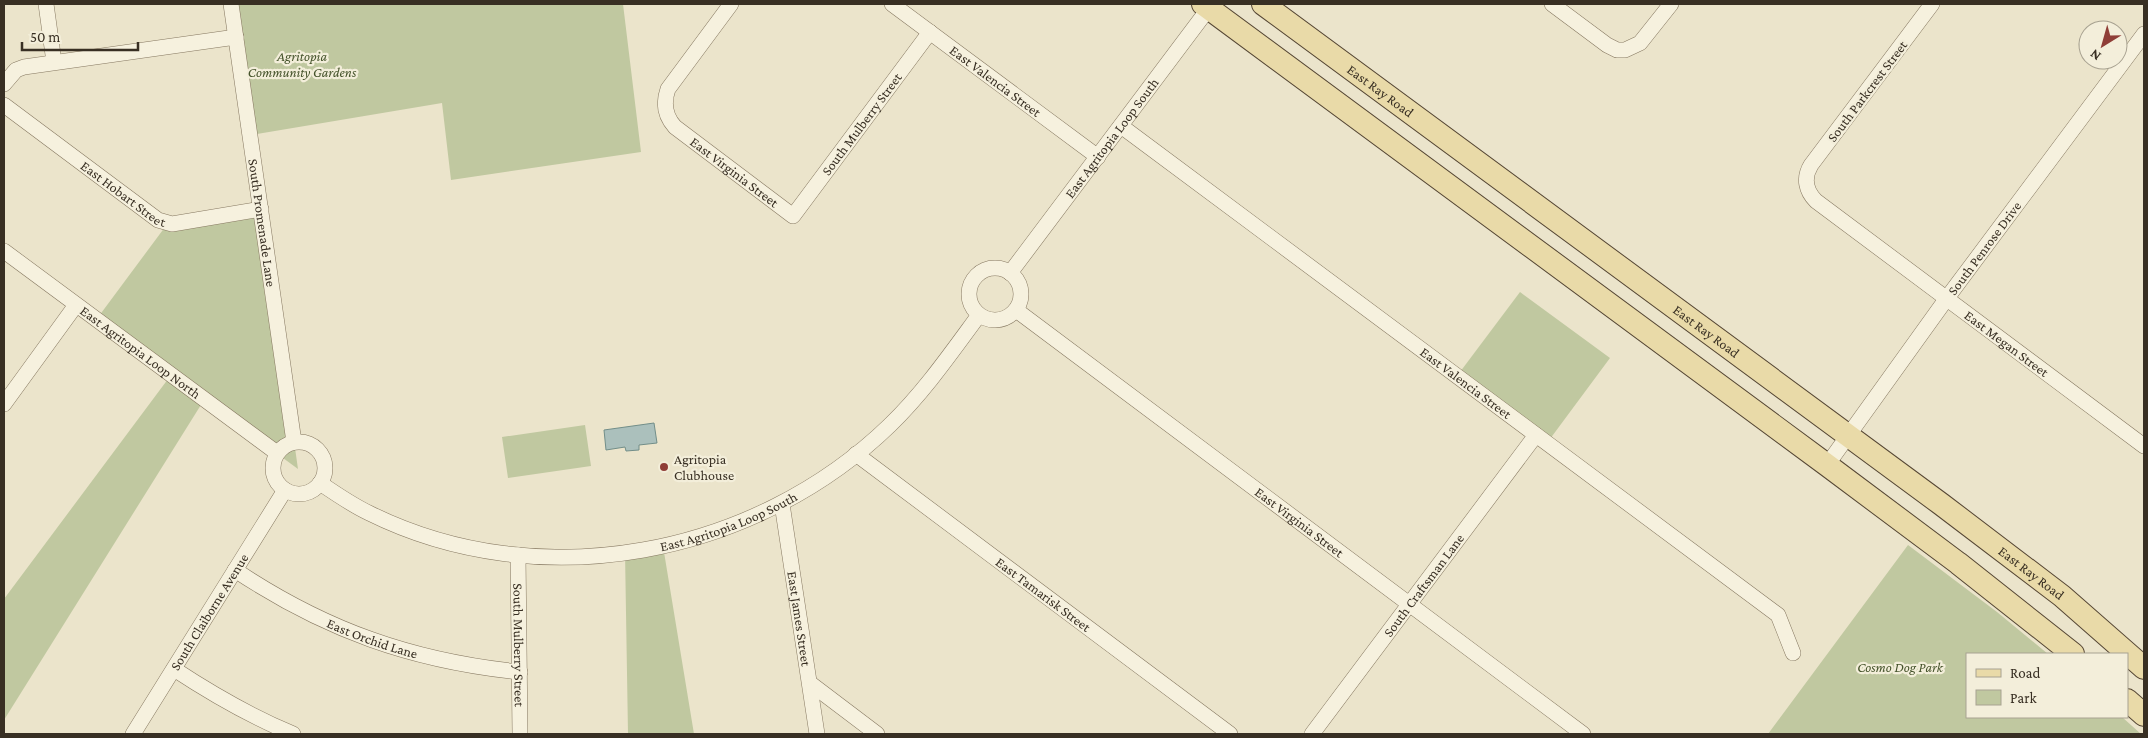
<svg xmlns="http://www.w3.org/2000/svg" width="2148" height="738" viewBox="0 0 2148 738" font-family="'Crimson Pro',serif">
	<style>
		.green { fill: #c0c8a0 }
		.water { fill: #abc0bc; stroke: #728e89 }
		.lines { fill: none; stroke-linecap: round; stroke-linejoin: round }
		.minor-casing { stroke: #867861; stroke-width: 16 }
		.primary-casing { stroke: #554634; stroke-width: 24 }
		.minor { stroke: #f6f1de; stroke-width: 15 }
		.primary { stroke: #e9daa8; stroke-width: 22 }
		.poi-dot { fill: #8f3e37; stroke: #f3eeda; stroke-width: 2 }
		.labels { text-anchor: middle; dominant-baseline: central; stroke-width: 4.5; stroke-linejoin: round; paint-order: stroke }
		.park-label { font-size: 14px; font-style: italic; fill: #45532b; stroke: #f3eeda }
		.street-label { font-size: 14px; fill: #382f23; stroke: #f3eeda }
		.poi-label { font-size: 14px; fill: #382f23; stroke: #f3eeda; text-anchor: start }
	</style>
	<rect width="100%" height="100%" fill="#ebe4cb"/>
	<!-- green -->
	<path class="green" d="M231,4H623L641,152L451,180L442,103L251,135Z
		M261,209L298,469L204,400L4,720V599L171,375L96,320L168,223Z
		M1520,292L1610,358L1547,443L1457,376Z
		M585,425L591,466L508,478L502,437Z
		M1908,545L1997,612L2048,654H1967V717H2122L2141,734H1768Z
		M663,546L694,734H628L625,552Z"/>
	<!-- water -->
	<path class="water" d="M654,423L657,443L639,445V450L626,451L625,447L606,450L604,430Z"/>
	<g class="lines">
		<defs>
			<g id="minor">
				<path d="M46,4L54,62"/>
				<path id="s1" d="M231,4L294,442"/>
				<path id="s2" d="M731,4L668,89C663,103 665,116 675,127L793,216L930,32"/>
				<path id="s3" d="M892,4L1098,157"/>
				<path d="M1552,4L1607,45L1617,50H1625L1640,43L1671,4"/>
				<path id="s4" d="M1932,4L1811,165C1803,178 1806,191 1816,201L2144,446"/>
				<path d="M4,84L16,70L24,67L236,37"/>
				<path id="s5" d="M4,105L158,220L172,224L261,209"/>
				<path id="s6" d="M1121,126L1778,615L1793,653"/>
				<path id="s7" d="M4,251L277,453"/>
				<circle cx="995" cy="294" r="26"/>
				<path id="s8" d="M1010,273L1212,4"/>
				<path id="s9" d="M1016,310L1583,734"/>
				<path d="M4,404L76,305"/>
				<circle cx="299" cy="468" r="26"/>
				<path id="s10" d="M856,454L1230,734"/>
				<path id="s11" d="M1827,465L1947,298L2144,34"/>
				<path id="s12" d="M320,483C336,494 352,505 369,513C540,598 755,556 890,425C924,392 951,353 979,315"/>
				<path id="s13" d="M782,504L817,734"/>
				<path id="s14" d="M518,555L520,734"/>
				<path id="s15" d="M235,570C325,630 412,661 520,672"/>
				<path d="M174,669C212,694 250,716 293,734"/>
				<path d="M811,684L877,734"/>
				<path id="s16" d="M133,734L285,490"/>
				<path id="s17" d="M1312,734L1536,435"/>
			</g>
			<g id="primary">
				<path d="M1203,4L1827,465L1958,563L2073,654"/>
				<path id="s18" d="M1263,4L1941,504L2062,596L2144,668"/>
				<path d="M2127,700L2144,715"/>
			</g>
		</defs>
		<!-- minor casing -->
		<use href="#minor" class="minor-casing"/>
		<!-- primary casing -->
		<use href="#primary" class="primary-casing"/>
		<!-- minor -->
		<use href="#minor" class="minor"/>
		<!-- primary -->
		<use href="#primary" class="primary"/>
	</g>
	<!-- markers -->
	<circle class="poi-dot" cx="664" cy="467" r="5"/>
	<g class="labels">
		<!-- park labels -->
		<g class="park-label">
			<text x="302" y="56">Agritopia<tspan x="302" dy="16">Community Gardens</tspan></text>
			<text x="1900" y="667">Cosmo Dog Park</text>
		</g>
		<!-- street labels -->
		<g class="street-label">
			<text stroke="none"><textPath href="#s3" startOffset="129">East Valencia Street</textPath></text>
			<text stroke="none"><textPath href="#s18" startOffset="146">East Ray Road</textPath></text>
			<text transform="translate(1867 91) rotate(-53)">South Parkcrest Street</text>
			<text stroke="none"><textPath href="#s2" startOffset="409">South Mulberry Street</textPath></text>
			<text stroke="none"><textPath href="#s8" startOffset="169">East Agritopia Loop South</textPath></text>
			<text stroke="none"><textPath href="#s2" startOffset="221">East Virginia Street</textPath></text>
			<text stroke="none"><textPath href="#s5" startOffset="149">East Hobart Street</textPath></text>
			<text stroke="none"><textPath href="#s1" startOffset="221">South Promenade Lane</textPath></text>
			<text stroke="none"><textPath href="#s11" startOffset="268">South Penrose Drive</textPath></text>
			<text stroke="none"><textPath href="#s18" startOffset="551">East Ray Road</textPath></text>
			<text stroke="none"><textPath href="#s4" startOffset="479">East Megan Street</textPath></text>
			<text stroke="none"><textPath href="#s7" startOffset="170">East Agritopia Loop North</textPath></text>
			<text stroke="none"><textPath href="#s6" startOffset="430">East Valencia Street</textPath></text>
			<text stroke="none"><textPath href="#s12" startOffset="429">East Agritopia Loop South</textPath></text>
			<text stroke="none"><textPath href="#s9" startOffset="354">East Virginia Street</textPath></text>
			<text stroke="none"><textPath href="#s18" startOffset="956">East Ray Road</textPath></text>
			<text stroke="none"><textPath href="#s17" startOffset="186">South Craftsman Lane</textPath></text>
			<text stroke="none"><textPath href="#s10" startOffset="234">East Tamarisk Street</textPath></text>
			<text stroke="none"><textPath href="#s16" startOffset="144">South Claiborne Avenue</textPath></text>
			<text stroke="none"><textPath href="#s13" startOffset="116">East James Street</textPath></text>
			<text stroke="none"><textPath href="#s15" startOffset="154">East Orchid Lane</textPath></text>
			<text stroke="none"><textPath href="#s14" startOffset="90">South Mulberry Street</textPath></text>
		</g>
		<!-- poi labels -->
		<g class="poi-label">
			<text x="674" y="459">Agritopia<tspan x="674" dy="16">Clubhouse</tspan></text>
		</g>
	</g>
	<!-- border -->
	<rect width="2148" height="738" fill="none" stroke="#382f23" stroke-width="10"/>
	<!-- legend -->
	<rect x="1966" y="653" width="162" height="65" fill="#f3eeda" stroke="#a8a291"/>
	<rect x="1976" y="669" width="25" height="8" fill="#e9daa8" stroke="#a8a291"/>
	<text x="2010" y="678" font-size="15" fill="#382f23">Road</text>
	<rect x="1976" y="690" width="25" height="15" fill="#c0c8a0" stroke="#a8a291"/>
	<text x="2010" y="703" font-size="15" fill="#382f23">Park</text>
	<!-- north arrow -->
	<g transform="translate(2103 45) rotate(217)"><circle r="24" fill="#f3eeda" stroke="#a8a291"/>
	<path d="M0-4L9 19L0 12L-9 19Z" fill="#8f3e37"/>
	<text y="-8" font-size="14" font-weight="bold" text-anchor="middle" fill="#382f23">N</text>
	</g>
	<!-- scale -->
	<path d="M22 42v8h116v-8" fill="none" stroke="#382f23" stroke-width="2.5"/>
	<text x="30" y="42" font-size="15" fill="#382f23" stroke="#f3eeda" stroke-width="4" paint-order="stroke">50 m</text>
</svg>
